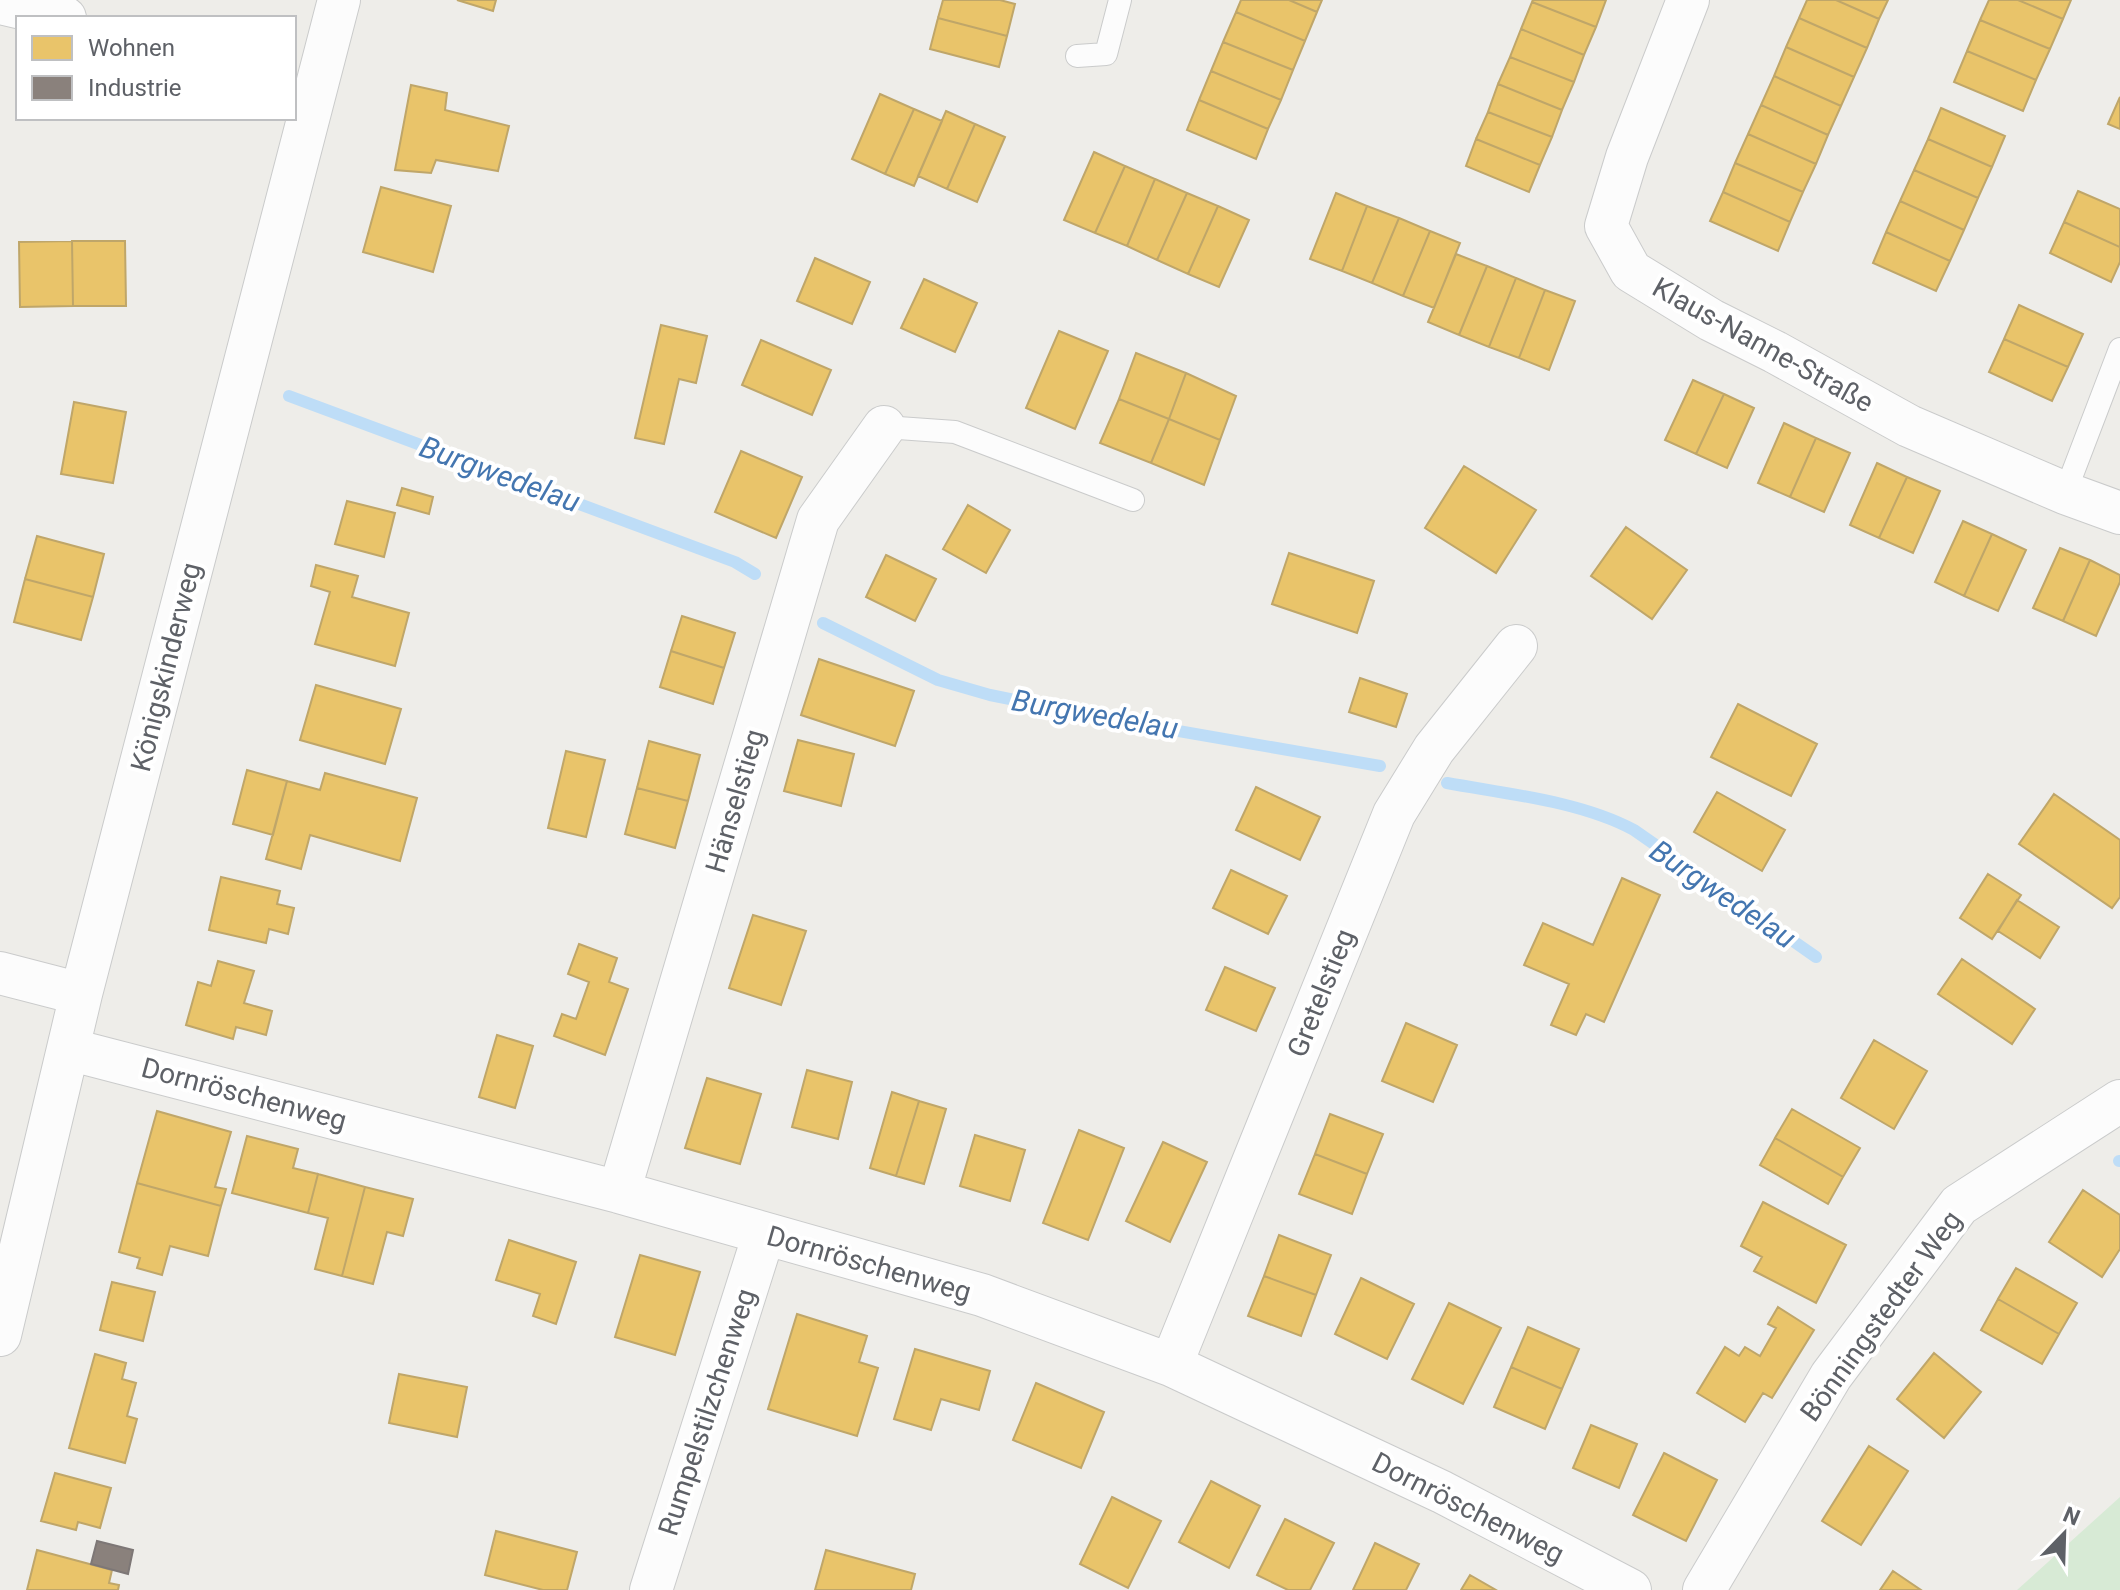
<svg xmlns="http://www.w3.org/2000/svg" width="2120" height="1590" viewBox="0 0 2120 1590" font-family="Roboto,sans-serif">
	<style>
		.green { fill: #d7ead5 }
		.homes { fill: #e9c46a; stroke: #bfa669; stroke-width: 2 }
		.industry { fill: #8a817c; stroke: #7d7776; stroke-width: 2 }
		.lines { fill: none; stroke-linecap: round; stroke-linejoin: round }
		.stream { stroke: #beddf7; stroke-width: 12 }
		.lane-casing { stroke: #cacbcb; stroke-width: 24 }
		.street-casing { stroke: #cacbcb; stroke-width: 44 }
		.lane { stroke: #fcfcfc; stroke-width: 22 }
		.street { stroke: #fcfcfc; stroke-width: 42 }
		.labels { text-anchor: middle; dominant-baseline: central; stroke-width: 8; stroke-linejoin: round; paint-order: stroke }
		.street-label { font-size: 28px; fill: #5e6167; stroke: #fff }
		.water-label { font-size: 30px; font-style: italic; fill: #4476b0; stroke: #fff }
	</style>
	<rect width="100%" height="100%" fill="#eeede9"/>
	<!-- green -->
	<path class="green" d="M2120,1497V1590H2017Z"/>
	<!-- homes -->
	<path class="homes" d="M457,0H496L493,11Z
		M943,0H1000L1015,4L1007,36L938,18Z
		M1241,0H1289L1317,12L1305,41L1236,12Z
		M1289,0H1322L1317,12Z
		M1533,0H1606L1596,27L1532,2Z
		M1807,0H1836L1879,19L1867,48L1799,18Z
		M1836,0H1888L1879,19Z
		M1989,0H2018L2063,19L2050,49L1980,20Z
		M2018,0H2071L2063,19Z
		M1532,2L1596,27L1584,55L1521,29Z
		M1236,12L1305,41L1293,70L1223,42Z
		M938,18L1007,36L999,67L930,49Z
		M1799,18L1867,48L1854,77L1786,47Z
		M1980,20L2050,49L2036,80L1967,51Z
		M1521,29L1584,55L1574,82L1510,57Z
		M1223,42L1293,70L1281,100L1211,71Z
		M1786,47L1854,77L1841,106L1774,76Z
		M1967,51L2036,80L2023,111L1954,82Z
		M1510,57L1574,82L1562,110L1498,84Z
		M1211,71L1281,100L1268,129L1199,100Z
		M1774,76L1841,106L1828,135L1761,105Z
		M1498,84L1562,110L1552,137L1488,112Z
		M411,85L447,93L445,110L509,126L498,171L436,160L431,173L395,170Z
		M880,94L914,109L885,174L852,159Z
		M2120,97V129L2108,124Z
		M1199,100L1268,129L1256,159L1187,130Z
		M1761,105L1828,135L1816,164L1748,134Z
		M1941,108L2005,136L1992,167L1928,139Z
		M914,109L942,121L914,186L885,174Z
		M946,111L975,124L947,189L918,176Z
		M1488,112L1552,137L1540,165L1476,139Z
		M975,124L1005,137L977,202L947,189Z
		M1748,134L1816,164L1803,192L1735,163Z
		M1476,139L1540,165L1529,192L1466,166Z
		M1928,139L1992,167L1978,198L1914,170Z
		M1094,152L1125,166L1095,233L1064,220Z
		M1735,163L1803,192L1790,222L1723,192Z
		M1125,166L1155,179L1127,246L1095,233Z
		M1914,170L1978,198L1964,230L1900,201Z
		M1155,179L1187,193L1157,260L1127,246Z
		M381,187L451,206L433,272L363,252Z
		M2078,191L2120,209V247L2064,222Z
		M1723,192L1790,222L1778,251L1710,221Z
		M1187,193L1218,206L1188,274L1157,260Z
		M1336,193L1367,206L1342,271L1310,259Z
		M1900,201L1964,230L1950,261L1886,232Z
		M1218,206L1249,220L1219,287L1188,274Z
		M1367,206L1399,218L1372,283L1342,271Z
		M1399,218L1430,231L1403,296L1372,283Z
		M2064,222L2120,247V262L2111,282L2050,253Z
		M1430,231L1460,243L1434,308L1403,296Z
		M1886,232L1950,261L1936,291L1873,263Z
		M72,241L73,306L20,307L19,242Z
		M72,241H125L126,306H73Z
		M1456,254L1487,266L1459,335L1428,322Z
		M815,258L870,282L852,324L797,301Z
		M1487,266L1516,278L1489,347L1459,335Z
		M1516,278L1545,290L1519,358L1489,347Z
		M924,279L977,303L955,352L901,328Z
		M1545,290L1575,301L1549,370L1519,358Z
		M2019,305L2083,334L2068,367L2004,339Z
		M661,325L707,336L696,383L679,379L664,444L635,438Z
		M1059,331L1108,351L1075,429L1026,408Z
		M2004,339L2068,367L2052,401L1989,372Z
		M761,340L831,370L812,415L742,385Z
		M1136,353L1186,373L1169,419L1119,399Z
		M1186,373L1236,396L1220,440L1169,419Z
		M1693,380L1724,394L1696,454L1665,440Z
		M1724,394L1754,408L1727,468L1696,454Z
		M1119,399L1169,419L1151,463L1100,443Z
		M74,402L126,412L113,483L61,474Z
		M1169,419L1220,440L1204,485L1151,463Z
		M1784,423L1816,438L1790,497L1758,483Z
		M1816,438L1850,453L1824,512L1790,497Z
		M741,451L802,477L776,538L715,512Z
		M1877,463L1907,477L1879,538L1850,525Z
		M1464,466L1536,510L1496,573L1425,528Z
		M1907,477L1940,491L1913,553L1879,538Z
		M402,488L433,497L429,514L397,505Z
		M347,501L395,513L384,557L335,544Z
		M968,505L1010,530L986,573L943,549Z
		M1963,521L1992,534L1964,596L1935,582Z
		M1626,527L1687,570L1652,619L1591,576Z
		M1992,534L2026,550L1998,611L1964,596Z
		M37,536L104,554L93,597L25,579Z
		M2060,548L2090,560L2063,621L2033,608Z
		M1289,553L1374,581L1357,633L1272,604Z
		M886,555L936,579L915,621L866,597Z
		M2090,560L2120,575V582L2096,636L2063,621Z
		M316,565L358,576L352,597L409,613L395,666L315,644L330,592L311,586Z
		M25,579L93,597L81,640L14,622Z
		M682,616L735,633L724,668L671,651Z
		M671,651L724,668L713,704L660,687Z
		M819,659L914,691L895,746L801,715Z
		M1360,678L1407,694L1396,727L1349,712Z
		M316,685L401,709L385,764L300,740Z
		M1738,704L1817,744L1791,796L1711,757Z
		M798,740L854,754L841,806L784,791Z
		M649,741L700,755L688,801L637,788Z
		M566,751L605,760L586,837L548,828Z
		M247,770L287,781L273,835L233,824Z
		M325,773L417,798L400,861L310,835L301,869L266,859L287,781L320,790Z
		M1256,787L1320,817L1300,860L1236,830Z
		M637,788L688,801L675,848L625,834Z
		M1717,792L1785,830L1762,871L1694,832Z
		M2054,794L2120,840V897L2112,908L2019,844Z
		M1231,870L1287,896L1268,934L1213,908Z
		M1988,874L2021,895L1992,939L1960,918Z
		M221,877L280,891L277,904L294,908L288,934L269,929L266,943L209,930Z
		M1622,878L1660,895L1604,1022L1586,1014L1576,1035L1551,1025L1569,984L1524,965L1543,923L1593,945Z
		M2017,900L2059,927L2040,958L1998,931Z
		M753,915L806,931L781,1005L729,988Z
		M579,944L617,958L609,982L628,989L605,1055L554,1036L562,1014L576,1019L589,982L568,974Z
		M1962,959L2035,1009L2012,1044L1938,994Z
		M218,961L254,971L244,1003L272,1011L266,1035L236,1027L233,1039L186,1025L198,982L211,986Z
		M1225,967L1275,988L1256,1031L1206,1010Z
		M1406,1023L1457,1045L1433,1102L1382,1081Z
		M497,1035L533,1046L515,1108L479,1097Z
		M1874,1040L1927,1071L1894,1129L1841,1098Z
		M807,1070L852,1082L838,1139L792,1127Z
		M707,1078L761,1094L740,1164L685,1148Z
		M892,1092L919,1101L896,1176L870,1168Z
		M919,1101L946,1109L924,1184L896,1176Z
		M1792,1109L1860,1148L1843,1177L1775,1138Z
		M157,1111L231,1132L215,1187L226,1189L221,1206L137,1183Z
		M1330,1114L1383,1134L1367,1174L1315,1154Z
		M1079,1130L1124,1148L1088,1240L1043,1223Z
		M975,1135L1025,1150L1010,1201L960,1186Z
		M247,1136L298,1149L293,1168L318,1174L308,1213L232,1193Z
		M1775,1138L1843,1177L1828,1204L1760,1165Z
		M1163,1142L1207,1162L1170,1242L1126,1221Z
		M1315,1154L1367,1174L1352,1214L1299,1194Z
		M318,1174L365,1187L342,1276L315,1269L328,1218L308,1213Z
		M137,1183L221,1206L208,1256L170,1246L162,1275L137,1268L140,1258L119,1252Z
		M365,1187L413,1199L403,1236L387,1232L373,1284L342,1276Z
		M2083,1190L2120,1215V1249L2102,1277L2049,1242Z
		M1763,1202L1846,1245L1816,1303L1754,1271L1762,1257L1741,1246Z
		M1279,1235L1331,1255L1316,1295L1264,1276Z
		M509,1240L576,1262L556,1324L533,1316L540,1294L496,1280Z
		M640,1255L700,1272L675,1355L615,1337Z
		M2016,1268L2077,1303L2059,1334L1998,1299Z
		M1264,1276L1316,1295L1301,1336L1248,1316Z
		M1361,1278L1414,1304L1387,1359L1335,1334Z
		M112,1282L155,1292L143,1341L100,1330Z
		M1998,1299L2059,1334L2042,1364L1981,1330Z
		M1449,1303L1501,1328L1463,1404L1412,1379Z
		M1778,1307L1814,1330L1772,1398L1763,1393L1745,1422L1697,1393L1725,1347L1739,1356L1745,1347L1760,1356L1776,1328L1768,1324Z
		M797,1314L867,1336L859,1362L878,1368L857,1436L768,1409Z
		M1528,1327L1579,1349L1562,1389L1511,1367Z
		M915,1349L990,1371L979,1410L941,1399L931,1430L894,1419Z
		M1934,1353L1981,1392L1944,1438L1897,1399Z
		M95,1354L126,1363L122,1379L136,1383L127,1416L137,1419L125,1463L69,1448Z
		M1511,1367L1562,1389L1545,1429L1494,1407Z
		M399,1374L467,1387L457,1437L389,1423Z
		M1036,1383L1104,1412L1081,1468L1013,1440Z
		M1591,1425L1637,1444L1619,1488L1573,1468Z
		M1869,1446L1908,1471L1861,1545L1822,1521Z
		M1664,1453L1717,1480L1686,1541L1633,1515Z
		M55,1473L111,1488L100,1528L78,1522L76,1530L41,1521Z
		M1211,1481L1260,1506L1229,1568L1179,1542Z
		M1112,1497L1161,1521L1128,1588L1080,1564Z
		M1285,1519L1334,1543L1310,1590H1288L1257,1575Z
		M496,1531L577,1552L567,1590H543L485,1575Z
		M1375,1543L1419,1564L1406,1590H1353Z
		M37,1550L112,1570L109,1583L119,1585L118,1590H27Z
		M826,1550L915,1574L911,1590H815Z
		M1893,1571L1921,1590H1880Z
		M1470,1575L1496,1590H1461Z"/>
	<!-- industry -->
	<path class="industry" d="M97,1541L133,1550L128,1574L91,1564Z"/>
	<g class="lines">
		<!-- stream -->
		<path class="stream" d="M289,396L735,562L755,574
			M823,623L938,680L990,695L1115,720L1380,766
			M1447,783C1507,794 1580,801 1634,830L1816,957
			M2119,1161H2120"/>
		<defs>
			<path id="lane" d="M1077,56L1106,54L1120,0
				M884,427L955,432L1133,500
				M2065,493L2120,349"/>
			<path id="street" d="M1688,0L1627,157L1606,226L1631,271L1711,320L1775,352L1909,426L2065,493L2120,513
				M0,3L65,18
				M0,973L81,994
				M68,1049L619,1192L982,1295L1171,1365L1442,1492L1630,1590
				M619,1192L818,520L884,427
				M0,1335L81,994L339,0
				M1171,1365L1394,814L1434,749L1516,646
				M651,1590L764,1234
				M1704,1590L1831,1376L1959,1205L2120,1101"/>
		</defs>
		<!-- lane casing -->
		<use href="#lane" class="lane-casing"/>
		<!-- street casing -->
		<use href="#street" class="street-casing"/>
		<!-- lane -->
		<use href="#lane" class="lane"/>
		<!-- street -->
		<use href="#street" class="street"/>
	</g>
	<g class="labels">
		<!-- street labels -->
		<g class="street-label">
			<text transform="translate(1763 345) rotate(29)">Klaus-Nanne-Straße</text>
			<text transform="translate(166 667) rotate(-76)">Königskinderweg</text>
			<text transform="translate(735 801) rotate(-74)">Hänselstieg</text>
			<text transform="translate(1321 993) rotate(-68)">Gretelstieg</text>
			<text transform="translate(244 1094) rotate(15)">Dornröschenweg</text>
			<text transform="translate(869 1264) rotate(16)">Dornröschenweg</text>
			<text transform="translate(1881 1316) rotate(-54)">Bönningstedter Weg</text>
			<text transform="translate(707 1412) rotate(-72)">Rumpelstilzchenweg</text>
			<text transform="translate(1468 1508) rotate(27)">Dornröschenweg</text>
		</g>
		<!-- water labels -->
		<g class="water-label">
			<text transform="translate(500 474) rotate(20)">Burgwedelau</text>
			<text transform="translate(1095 714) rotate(10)">Burgwedelau</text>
			<text transform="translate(1723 894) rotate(34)">Burgwedelau</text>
		</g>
	</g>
	<!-- legend -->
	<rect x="16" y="16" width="280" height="104" fill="#ffffff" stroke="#bfc0c2" stroke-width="2"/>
	<rect x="32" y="36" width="40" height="24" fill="#e9c46a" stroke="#bfc0c2" stroke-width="2"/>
	<text x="88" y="56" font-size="24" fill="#5e6167">Wohnen</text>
	<rect x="32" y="76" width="40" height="24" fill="#8a817c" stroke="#bfc0c2" stroke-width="2"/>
	<text x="88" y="96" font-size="24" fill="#5e6167">Industrie</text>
	<!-- north arrow -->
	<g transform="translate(2064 1534) rotate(23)" stroke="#ffffff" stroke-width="6" paint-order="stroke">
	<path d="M0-6L14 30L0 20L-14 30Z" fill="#5e6167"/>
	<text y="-12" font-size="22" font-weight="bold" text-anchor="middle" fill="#5e6167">N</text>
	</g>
</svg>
